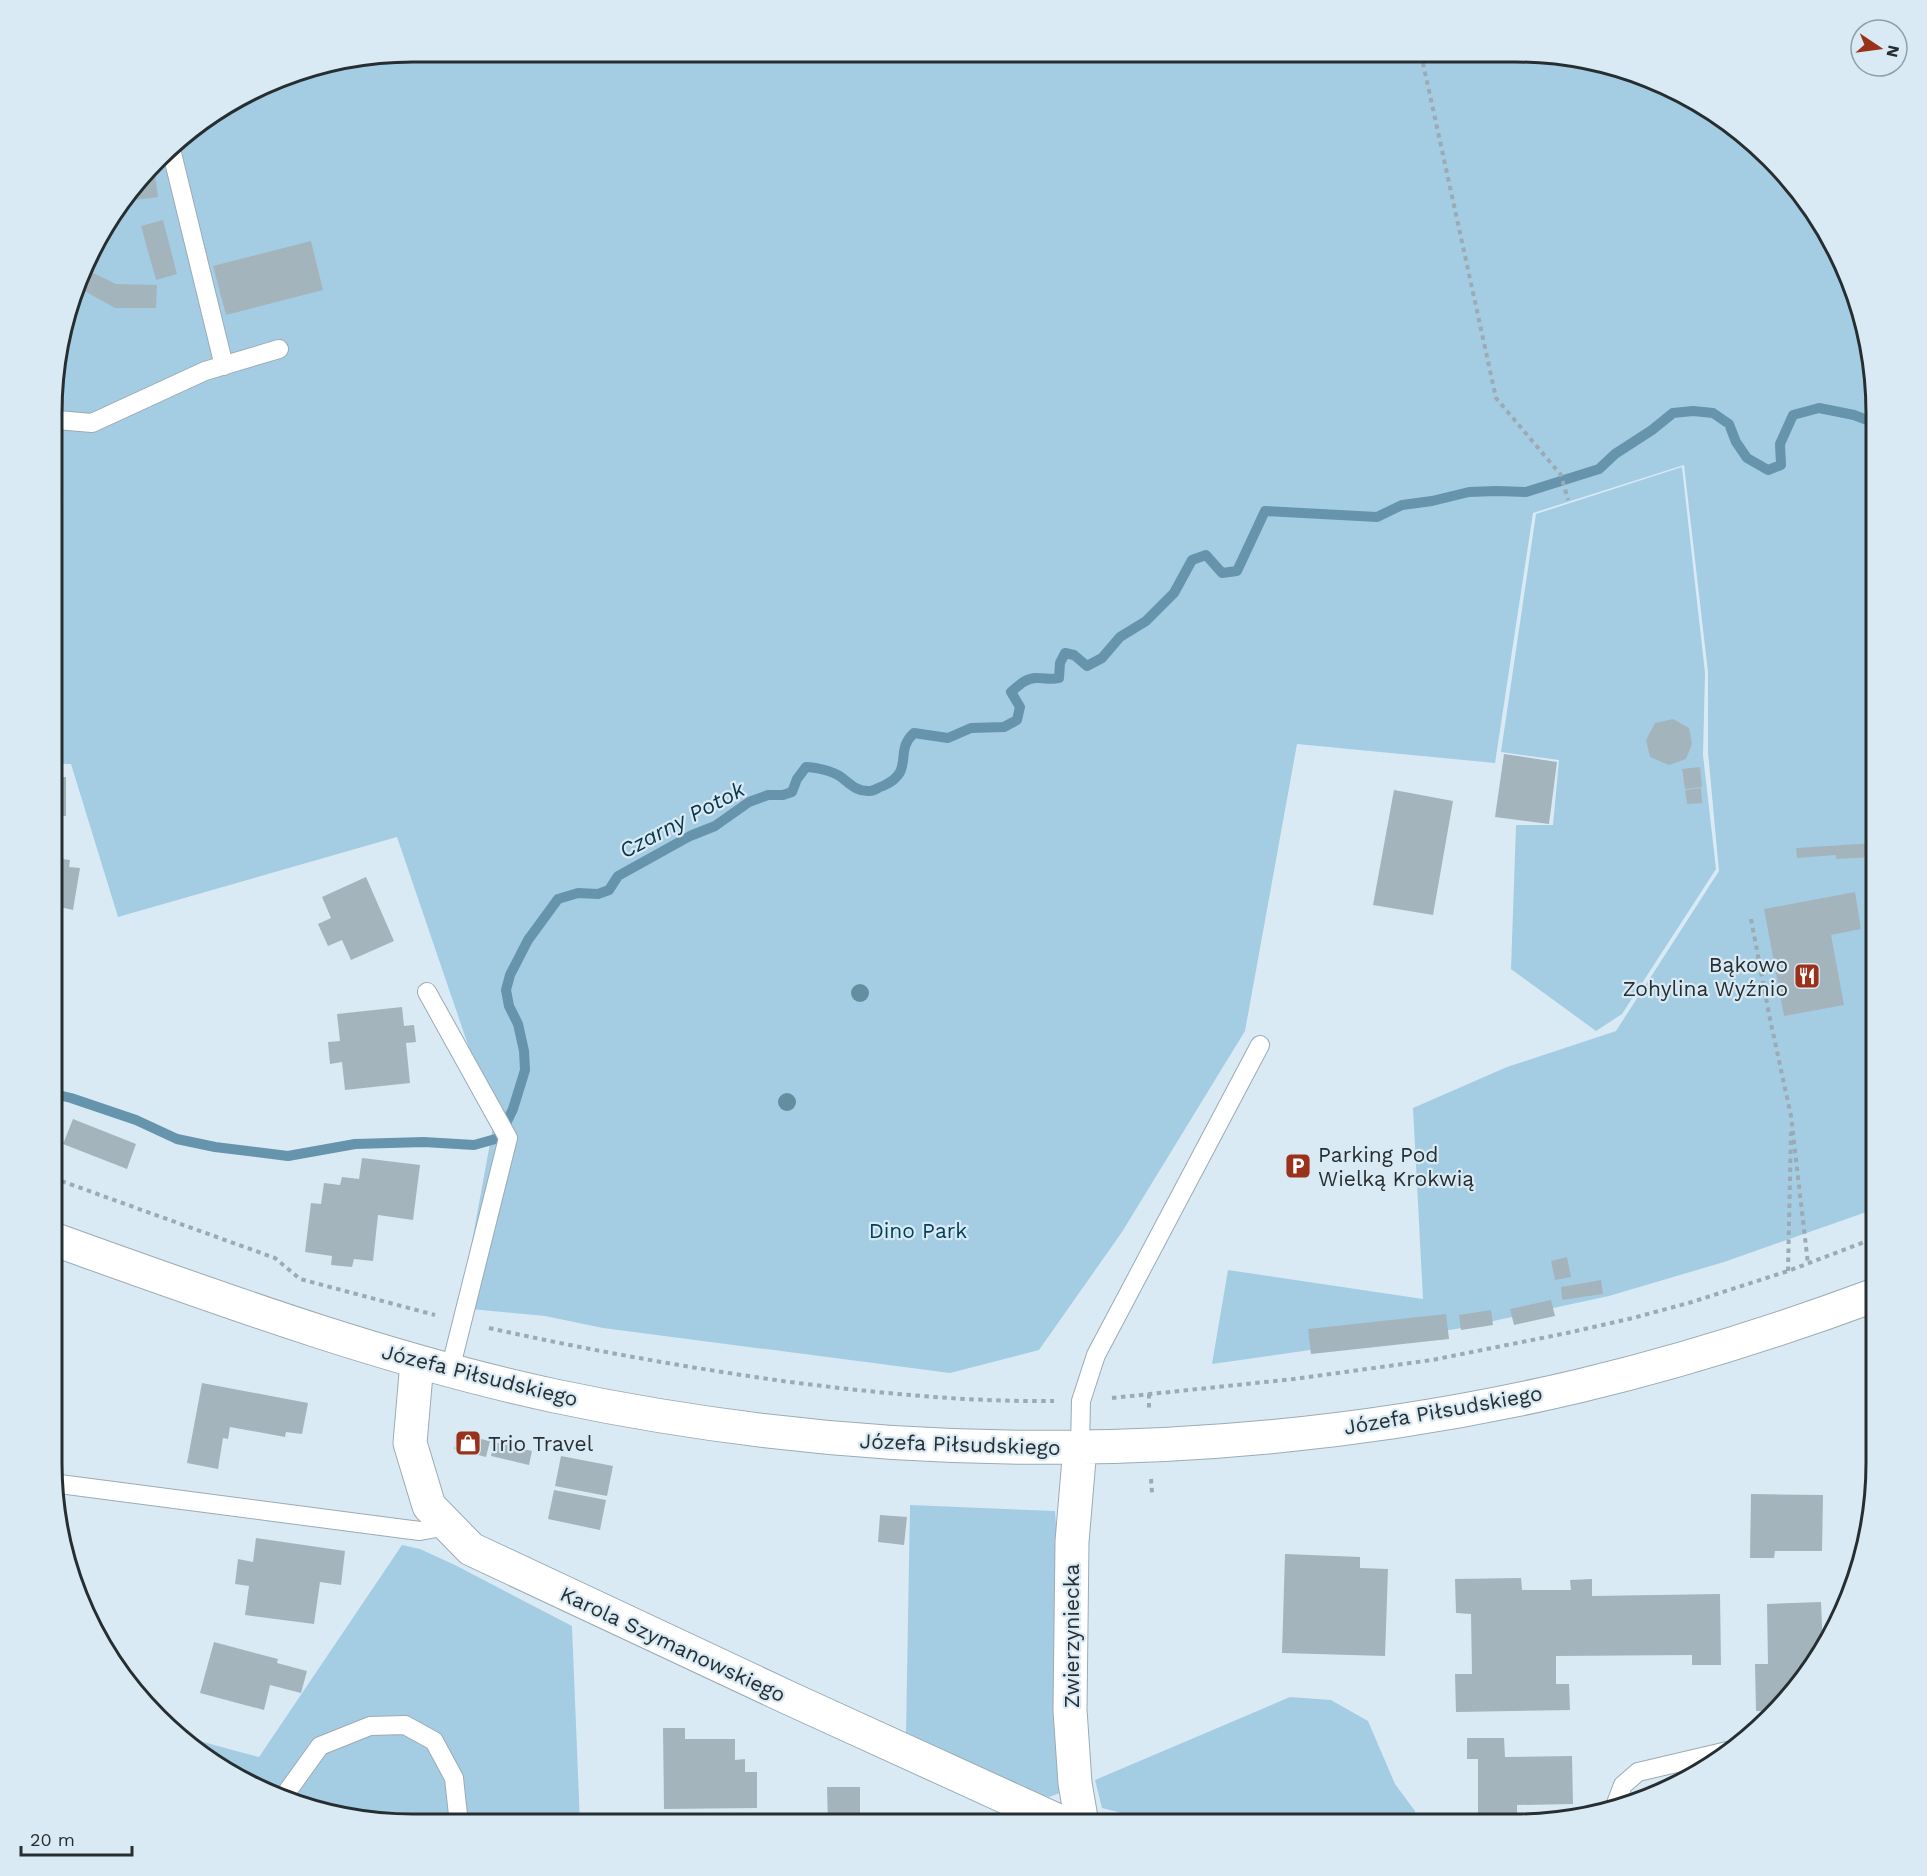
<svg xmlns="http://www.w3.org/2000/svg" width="1927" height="1876" viewBox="0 0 1927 1876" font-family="'Work Sans',sans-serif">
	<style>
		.green { fill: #a4cde4 }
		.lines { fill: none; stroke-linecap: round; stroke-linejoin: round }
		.stream { stroke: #6694ac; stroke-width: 10 }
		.building { fill: #a4b4bd }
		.lane-casing { stroke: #9babb4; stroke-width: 20 }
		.street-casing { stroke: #9babb4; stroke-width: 35 }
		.path { stroke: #9caab1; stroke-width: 4; stroke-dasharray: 4.5 4.5; stroke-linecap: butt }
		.lane { stroke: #fff; stroke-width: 18 }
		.street { stroke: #fff; stroke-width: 33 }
		.tree { fill: #628ea0 }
		.labels { text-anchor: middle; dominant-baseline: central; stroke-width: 4.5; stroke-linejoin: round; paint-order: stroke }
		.poi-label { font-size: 21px; fill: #272e31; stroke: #d9eaf4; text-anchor: start }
		.park-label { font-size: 21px; fill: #00425b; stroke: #d9eaf4 }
		.street-label { font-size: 21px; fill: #272e31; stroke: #d9eaf4 }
		.water-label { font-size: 22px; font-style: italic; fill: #0a3447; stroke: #d9eaf4 }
		.rim { fill: none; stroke: #272e31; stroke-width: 3 }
	</style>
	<rect width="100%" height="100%" fill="#d9eaf4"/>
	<!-- green -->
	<path class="green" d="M412,51L1562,54L1695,99L1801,192L1857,296L1875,389V1209L1724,1262L1609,1296L1456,1329L1212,1364L1228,1270L1423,1299L1413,1108L1507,1067L1616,1031L1719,871L1708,752V672L1684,465L1533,513L1495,763L1297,744L1245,1031L1122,1232L1039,1350L950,1373L603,1328L545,1316L460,1308L494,1121L397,837L118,917L71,764H56L58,342L99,232L174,140L296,70Z
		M1682,467L1705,673L1703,755L1716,869L1622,1014L1596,1031L1511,969L1516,825H1553L1559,760L1501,752L1536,514Z
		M910,1505L1055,1511L1074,1772L1068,1790L1049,1797L1019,1788L906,1733Z
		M402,1545L420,1549L455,1565L572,1626L580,1824H389L252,1788L192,1750L177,1735L259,1757Z
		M1290,1697L1331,1700L1368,1721L1395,1784L1415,1811L1414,1824H1143L1118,1812L1102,1808L1095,1780Z"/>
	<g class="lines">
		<!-- stream -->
		<path class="stream" d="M54,1094L71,1098L136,1120L177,1139L215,1147L288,1156L355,1144L424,1142L474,1145L499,1138L513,1109L525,1070L524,1051L518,1024L509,1006L506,990L510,975L528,940L558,899L578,893L598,894L609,890L618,876L690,836L715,826L749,802L768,795H783L792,792L797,779L806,767C815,767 833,771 841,777C850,784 857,792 870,791C874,791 879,787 883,786C916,771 893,752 914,733L948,738L971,728L1004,727L1017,720L1020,707L1011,692C1019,685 1027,677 1038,678C1046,678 1051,680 1059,678L1060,663L1065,653L1074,655L1087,666L1102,658L1120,637L1146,621L1174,593L1192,560L1206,555L1222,573L1237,571L1265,511L1377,517L1402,505L1432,501L1469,492L1497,491L1526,492L1599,469L1615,454L1652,430L1673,413L1693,411L1713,413L1729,424L1736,442L1747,458L1768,470L1781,465L1780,444L1793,415L1819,408L1854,415L1875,423"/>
	</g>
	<!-- building -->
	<path class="building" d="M154,166L158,197L135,200L134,190Z
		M163,220L177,274L156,280L141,226Z
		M311,241L323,290L226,315L213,266Z
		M85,269L116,284L157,285L156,308H115L88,293L79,287Z
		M1673,719L1689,728L1692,744L1686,759L1669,765L1650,757L1646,740L1655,723Z
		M1504,754L1557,762L1549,824L1495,817Z
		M1700,767L1702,787L1685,789L1682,769Z
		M56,777H66V816H55Z
		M1701,788L1702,803L1687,804L1685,790Z
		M1394,790L1453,801L1433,915L1373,905Z
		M1875,843V857L1836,859V855L1797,858L1796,848Z
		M55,858L70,860L69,867L80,868L73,910L60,907V911H55Z
		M366,877L394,941L351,960L342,940L328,946L318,924L331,918L322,897Z
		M1855,892L1861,929L1831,935L1844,1005L1784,1016L1764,909Z
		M402,1007L404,1026L414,1025L416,1042L406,1043L410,1083L345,1090L342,1062L330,1064L328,1042L340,1041L337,1014Z
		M73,1119L136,1144L127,1169L63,1144Z
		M362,1158L420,1165L413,1220L378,1215L373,1261L354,1259L352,1267L331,1265L332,1256L305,1252L311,1203L321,1204L324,1183L340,1185L342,1177L359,1179Z
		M1567,1257L1571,1277L1555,1280L1551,1261Z
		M1601,1280L1603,1294L1562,1300L1561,1287Z
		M1551,1300L1555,1316L1514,1325L1510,1309Z
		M1491,1310L1493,1325L1461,1330L1459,1315Z
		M1446,1314L1449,1339L1311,1354L1308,1329Z
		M202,1383L308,1403L302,1434L286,1432L285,1437L230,1427L228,1439L223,1438L218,1469L187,1463Z
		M458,1434L490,1441L486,1457L454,1449Z
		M494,1442L532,1451L529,1465L491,1456Z
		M561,1456L613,1466L607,1496L555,1486Z
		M554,1490L606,1500L600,1530L548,1519Z
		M1751,1494L1823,1495L1822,1551H1775L1774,1558H1750Z
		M880,1515L907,1517L904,1545L878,1542Z
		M256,1538L345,1551L341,1585L320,1582L314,1624L245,1615L249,1586L235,1584L238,1559L253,1562Z
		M1285,1554L1360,1557V1568L1388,1569L1385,1656L1282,1653Z
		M1521,1578L1522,1590H1571L1570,1580L1592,1579V1596L1720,1594L1721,1665H1692V1655L1556,1656V1684H1569L1570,1710L1456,1712L1455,1674H1472L1471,1614L1456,1613L1455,1579Z
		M1821,1602L1823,1650L1801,1684L1774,1711H1756L1755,1664H1768L1767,1604Z
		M214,1642L278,1659L277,1663L307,1671L301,1693L270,1685L264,1710L200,1693Z
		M663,1728H685V1739H735V1760L745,1759V1772H757V1808L664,1809Z
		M1467,1738H1504L1505,1757L1572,1756L1573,1804L1517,1805V1813L1478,1814V1759H1467Z
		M827,1787H860V1824H828Z"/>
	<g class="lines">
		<defs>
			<path id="lane" d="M170,145L224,366
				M57,420L92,423L205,371L279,349
				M427,992L508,1138L450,1370
				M1080,1447L1081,1401L1096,1355L1260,1045
				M52,1483L404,1529L420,1531L448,1526
				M284,1796L320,1746L370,1726L405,1725L434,1741L454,1778L459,1824
				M1615,1806L1623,1785L1638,1772L1736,1749"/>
			<path id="street" d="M53,1239C218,1298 383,1359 555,1396C891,1467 1244,1465 1579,1386C1680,1362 1778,1331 1875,1295
				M417,1362L410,1443L429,1506L471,1549L791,1699L1065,1824
				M1080,1447L1072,1542L1070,1710L1075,1783L1082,1824"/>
		</defs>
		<!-- lane casing -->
		<use href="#lane" class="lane-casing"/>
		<!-- street casing -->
		<use href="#street" class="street-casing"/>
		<!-- path -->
		<path class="path" d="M1421,54L1496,398L1561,475L1568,500
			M1751,919L1770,1019L1791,1116L1808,1264
			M53,1178L275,1258L300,1279L435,1315
			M1788,1271L1791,1132
			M489,1328C588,1350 689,1368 790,1382C878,1393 965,1402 1054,1401
			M1149,1394V1408
			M1112,1398L1294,1379L1432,1360L1567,1333L1633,1318L1692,1302L1788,1271L1875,1238
			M1151,1479L1152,1493"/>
		<!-- lane -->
		<use href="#lane" class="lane"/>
		<!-- street -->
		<use href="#street" class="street"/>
	</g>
	<!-- trees -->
	<g class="tree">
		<circle cx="860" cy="993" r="9"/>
		<circle cx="787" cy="1102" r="9"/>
	</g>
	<!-- icons -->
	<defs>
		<symbol id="restaurant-square" viewBox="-11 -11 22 22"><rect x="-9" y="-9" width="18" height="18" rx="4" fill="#9a311b" stroke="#d9eaf4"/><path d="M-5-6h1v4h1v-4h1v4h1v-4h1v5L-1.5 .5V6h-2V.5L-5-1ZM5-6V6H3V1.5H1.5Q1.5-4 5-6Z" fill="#fff"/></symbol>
		<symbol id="parking-square" viewBox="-11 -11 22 22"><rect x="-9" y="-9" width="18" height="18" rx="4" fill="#9a311b" stroke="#d9eaf4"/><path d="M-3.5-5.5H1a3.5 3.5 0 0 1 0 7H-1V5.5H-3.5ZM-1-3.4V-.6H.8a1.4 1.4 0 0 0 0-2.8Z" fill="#fff"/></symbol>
		<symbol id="shop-square" viewBox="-11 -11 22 22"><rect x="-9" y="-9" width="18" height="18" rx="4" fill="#9a311b" stroke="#d9eaf4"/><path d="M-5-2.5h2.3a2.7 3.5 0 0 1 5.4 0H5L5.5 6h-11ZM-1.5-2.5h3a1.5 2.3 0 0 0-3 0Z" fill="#fff"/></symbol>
	</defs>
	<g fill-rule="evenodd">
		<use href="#restaurant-square" x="1792" y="961" width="30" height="30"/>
		<use href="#parking-square" x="1283" y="1151" width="30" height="30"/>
		<use href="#shop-square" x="453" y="1428" width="30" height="30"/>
	</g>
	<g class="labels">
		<!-- poi labels -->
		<g class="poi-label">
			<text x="1788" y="964" text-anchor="end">Bąkowo<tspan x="1788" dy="24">Zohylina Wyźnio</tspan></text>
			<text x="1318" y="1154">Parking Pod<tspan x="1318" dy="24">Wielką Krokwią</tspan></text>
			<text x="488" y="1443">Trio Travel</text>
		</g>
		<!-- park labels -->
		<g class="park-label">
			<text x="918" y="1230">Dino Park</text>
		</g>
		<!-- street labels -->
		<g class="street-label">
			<text transform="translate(480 1375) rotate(14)">Józefa Piłsudskiego</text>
			<text transform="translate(1443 1410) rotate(-10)">Józefa Piłsudskiego</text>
			<text transform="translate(960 1444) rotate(2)">Józefa Piłsudskiego</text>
			<text transform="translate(1071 1636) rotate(-90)">Zwierzyniecka</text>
			<text transform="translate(673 1644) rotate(25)">Karola Szymanowskiego</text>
		</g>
		<!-- water labels -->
		<g class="water-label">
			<text transform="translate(682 820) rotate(-28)">Czarny Potok</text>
		</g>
	</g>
	<!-- crop -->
	<path d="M0 0H1927V1876H0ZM413 62H1515A351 351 0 0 1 1866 413V1463A351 351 0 0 1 1515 1814H413A351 351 0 0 1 62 1463V413A351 351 0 0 1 413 62Z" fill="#d9eaf4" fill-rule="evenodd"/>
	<path class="rim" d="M413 62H1515A351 351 0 0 1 1866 413V1463A351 351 0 0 1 1515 1814H413A351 351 0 0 1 62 1463V413A351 351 0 0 1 413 62Z"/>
	<!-- north arrow -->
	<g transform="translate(1879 48) rotate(103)"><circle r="28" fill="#d9eaf4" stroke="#929fa6" stroke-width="1.5"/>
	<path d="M0-4.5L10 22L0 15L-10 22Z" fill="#9a311b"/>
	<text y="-9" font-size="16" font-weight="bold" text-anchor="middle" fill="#272e31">N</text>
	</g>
	<!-- scale -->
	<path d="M21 1846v9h111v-9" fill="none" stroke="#272e31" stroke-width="3"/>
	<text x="30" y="1846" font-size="18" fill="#272e31" stroke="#d9eaf4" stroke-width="4.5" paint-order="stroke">20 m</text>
</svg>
